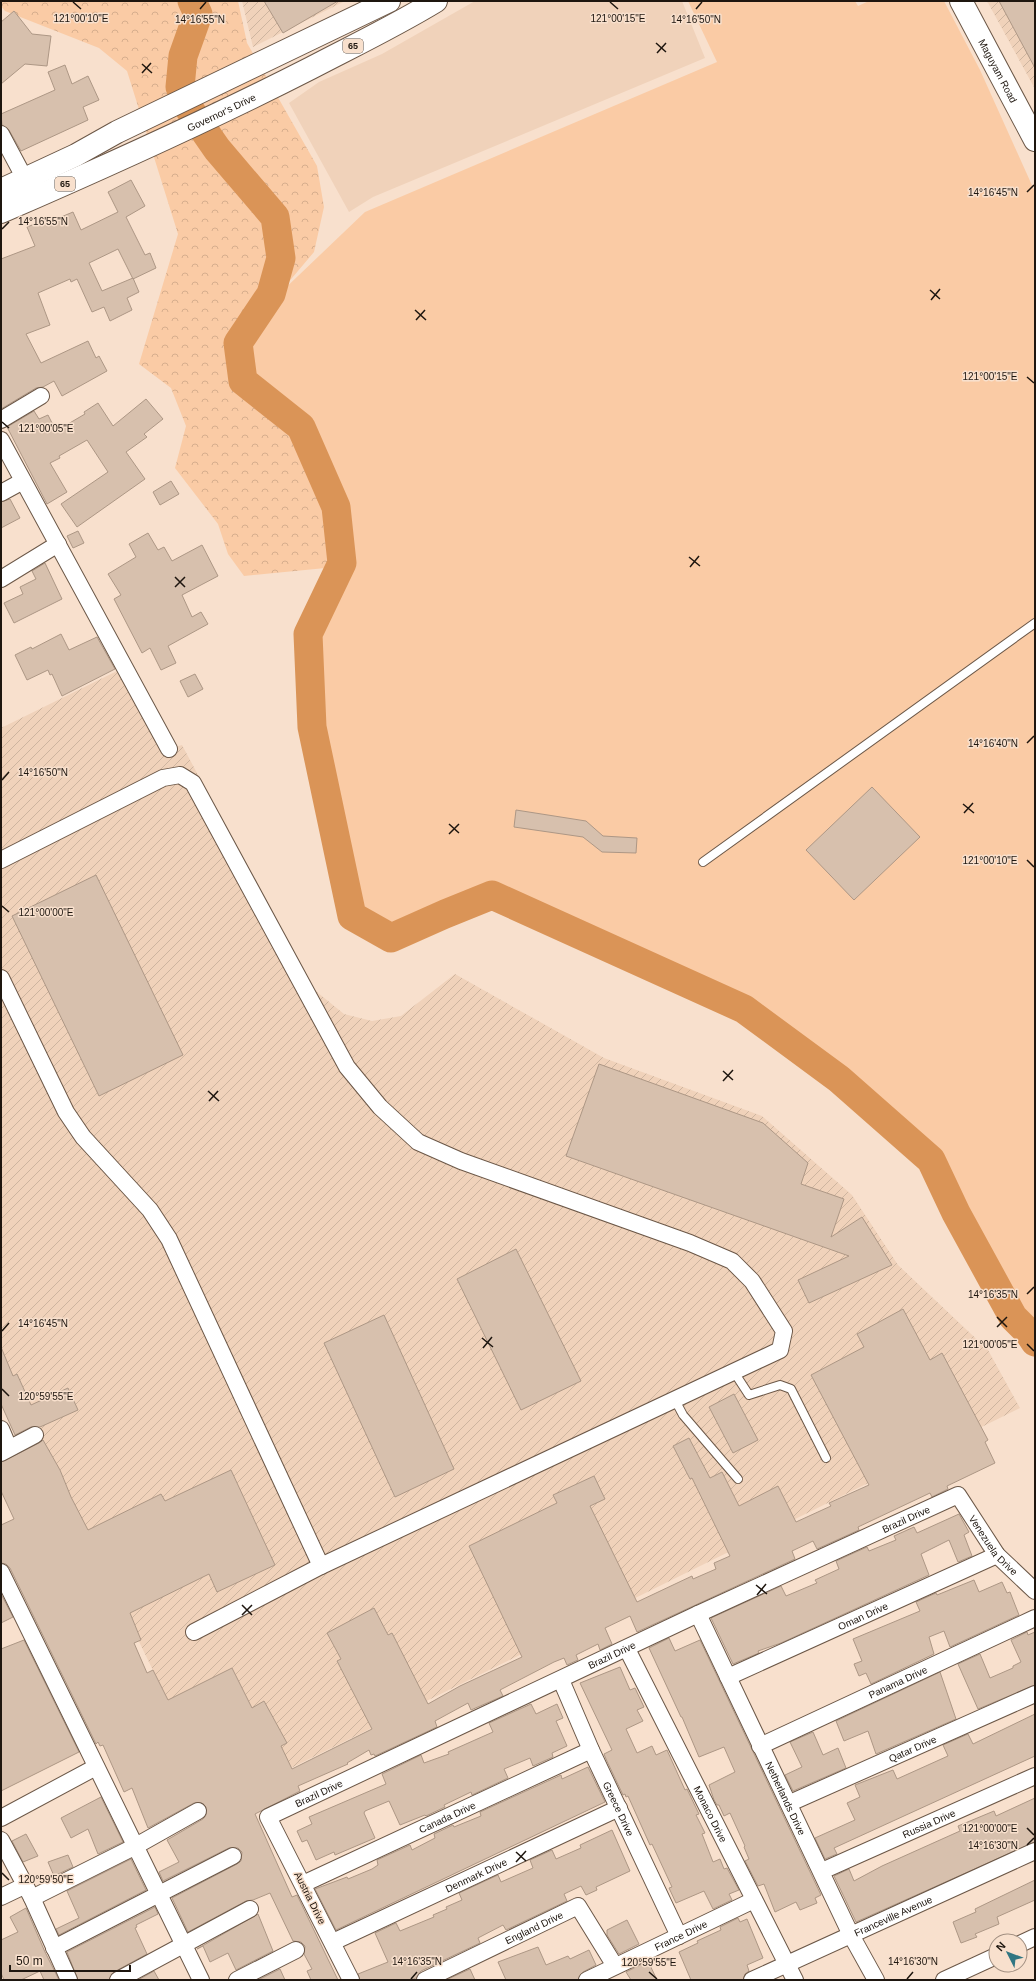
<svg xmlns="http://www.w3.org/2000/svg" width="1036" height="1981" viewBox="0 0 1036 1981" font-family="Arial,sans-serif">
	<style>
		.built { fill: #f0d2ba }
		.industrial { fill: url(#industrial-furrows) }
		.grass { fill: #facba5 }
		.forest { fill: url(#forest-crowns) }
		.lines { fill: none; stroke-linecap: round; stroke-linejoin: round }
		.river { stroke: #da9457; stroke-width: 29 }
		.building { fill: #d7c0ad; stroke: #ad9785 }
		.lane-casing { stroke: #6b5747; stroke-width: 10 }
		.street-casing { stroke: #6b5747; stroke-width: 18 }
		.secondary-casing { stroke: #6b5747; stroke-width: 24 }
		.highway-casing { stroke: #6b5747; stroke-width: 24 }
		.lane { stroke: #fff; stroke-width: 8 }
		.street { stroke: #fff; stroke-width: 16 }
		.secondary { stroke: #fff; stroke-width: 22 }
		.highway { stroke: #fff; stroke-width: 22 }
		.ticks { fill: none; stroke: #1e160f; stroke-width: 1.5 }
		.labels { text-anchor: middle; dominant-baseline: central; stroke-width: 3; stroke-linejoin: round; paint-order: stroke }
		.shield { fill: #f8e0cd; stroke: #5f5348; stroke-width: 1 }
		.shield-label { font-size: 9px; font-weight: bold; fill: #1e160f }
		.street-label { font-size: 10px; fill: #1e160f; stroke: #f8e0cd }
		.ticks-label { font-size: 10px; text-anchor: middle; fill: #1e160f; stroke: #f8e0cd; stroke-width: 3; stroke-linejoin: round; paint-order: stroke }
	</style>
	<defs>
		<pattern id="industrial-furrows" width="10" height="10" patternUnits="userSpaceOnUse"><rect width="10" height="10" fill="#f0d2ba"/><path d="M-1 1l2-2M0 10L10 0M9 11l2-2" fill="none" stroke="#cdb49f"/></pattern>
		<pattern id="forest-crowns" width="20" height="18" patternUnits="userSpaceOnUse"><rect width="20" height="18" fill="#facba5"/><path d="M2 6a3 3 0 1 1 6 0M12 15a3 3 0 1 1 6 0" fill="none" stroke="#d6ae8d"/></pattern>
	</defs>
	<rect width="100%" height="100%" fill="#f8e0cd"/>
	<!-- built -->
	<path class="built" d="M475,1H682L705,58L373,197L349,212L289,103L319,82L382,54Z"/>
	<!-- industrial -->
	<path class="industrial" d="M242,1H345L253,47Z
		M987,1H1035V89Z
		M117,671L160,751L182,745L312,988L344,1014L372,1021L401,1016L455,974L604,1058L762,1116L852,1195L898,1265L988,1350L1020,1408L218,1804L1,1358V728Z"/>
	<!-- grass -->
	<path class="grass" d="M688,1H855L858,6L869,1H944L980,70L1035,192V1333L962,1211L934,1152L829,1064L748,1005L491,888L393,930L358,913L318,724L316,635L347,566L342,508L305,421L251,377L245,345L276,297L365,212L717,62Z"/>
	<!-- forest -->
	<path class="forest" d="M1,1H238L247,43L317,166L324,207L314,252L276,297L245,345L251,378L305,423L341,510L346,566L244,576L228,554L218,524L175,468L186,426L171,388L139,364L178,234L127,71L99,48L5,11L1,6Z"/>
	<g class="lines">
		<!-- river -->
		<path class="river" d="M192,1L198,14L183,56L180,87L190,110L217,149L275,217L281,258L271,294L238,343L243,381L301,427L336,507L342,563L308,634L312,727L352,916L391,938L445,914L492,895L744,1009L839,1079L931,1160L956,1213L1013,1317L1029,1333L1035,1342"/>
	</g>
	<!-- building -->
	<path class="building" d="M264,1H338L283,33Z
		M999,1H1035V68Z
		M14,11L32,34L51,36L47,66L25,64L1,84V22Z
		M65,65L72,84L88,76L99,100L83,107L88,120L21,151L9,130L2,125L1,114L55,90L48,72Z
		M131,180L145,206L126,217L145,255L150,253L156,268L133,279L118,249L89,263L102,291L133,278L139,292L127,298L132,310L110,321L104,307L92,312L77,279L71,282L70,279L38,293L50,325L26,334L41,363L88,341L96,358L99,356L107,371L62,396L54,381L43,387L36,388L1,409V259L35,246L27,227L48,219L49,222L73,212L81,230L118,212L108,192Z
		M146,399L163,419L144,434L147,437L126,452L145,479L77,527L61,504L108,472L87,440L59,456L60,458L50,463L67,492L47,504L7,427L34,411L39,419L48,415L56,431L85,414L84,412L98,403L113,426Z
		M171,481L179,494L160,505L153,492Z
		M10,499L20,518L1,528V502Z
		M78,531L84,543L73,548L67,536Z
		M148,533L158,550L164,547L172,561L202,545L218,576L182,595L192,617L201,612L208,624L168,646L176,663L161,670L150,648L142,653L114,599L121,595L108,574L136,557L129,544Z
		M45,563L62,599L14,623L4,603L23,594L20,587L36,579L32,571Z
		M61,634L69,650L97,637L115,669L62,696L52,674L50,675L48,670L27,680L15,655L31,647L32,649Z
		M195,674L203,689L188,697L180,681Z
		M872,787L920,837L854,900L806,850Z
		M516,810L586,821L603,836L637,838L636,853L602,852L583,837L514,827Z
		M96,875L183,1055L99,1096L12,916Z
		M599,1064L763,1123L808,1163L801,1184L844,1199L831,1237L862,1217L892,1265L809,1303L798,1280L849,1256L566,1156Z
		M516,1249L581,1381L521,1410L457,1279Z
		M903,1309L930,1360L942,1353L988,1440L985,1442L995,1463L947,1486L948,1489L932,1497L930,1493L858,1527L859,1530L817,1549L813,1541L792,1551L795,1559L637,1632L630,1616L605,1628L612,1644L600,1650L598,1644L576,1655L578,1660L567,1665L564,1658L554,1662L500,1690L503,1696L471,1710L468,1703L435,1721L437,1727L375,1756L374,1754L371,1755L369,1750L347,1763L348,1764L298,1786L300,1791L255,1814L292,1897L297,1895L298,1897L338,1980H311L307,1971L312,1969L304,1954L305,1946L301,1942L293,1941L270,1893L253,1900L246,1901L188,1932L172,1898L237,1864L241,1861L242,1852L238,1848H229L163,1881L159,1872L179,1862L167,1840L203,1819L206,1815V1807L202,1803H194L148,1828L132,1788L124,1792L103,1745L100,1746L98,1742L96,1744L10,1568L6,1564L1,1563V1525L14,1519L1,1491V1462L39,1443L43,1440L60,1470L71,1497L88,1530L161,1494L165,1501L231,1470L275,1565L217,1592L209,1574L130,1613L141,1640L134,1643L147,1673L153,1670L168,1700L232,1668L252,1708L264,1701L287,1743L281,1746L292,1769L372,1729L337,1661L341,1659L327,1633L374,1608L388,1635L392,1633L428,1704L460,1686L522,1657L469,1546L557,1503L553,1495L594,1476L605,1499L590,1506L637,1602L692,1576L693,1579L716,1569L714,1563L730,1556L692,1478L690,1479L673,1446L689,1438L710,1478L722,1472L739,1506L778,1486L796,1522L831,1506L829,1503L869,1485L811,1375L864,1347L857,1334Z
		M384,1315L454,1469L395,1497L324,1343Z
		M1,1347L13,1376L17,1374L31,1405L68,1388L78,1410L40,1427H31L15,1435L1,1404Z
		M734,1394L758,1440L733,1453L709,1407Z
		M959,1514L969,1532L964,1535L972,1556L958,1562L949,1540L921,1554L929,1575L781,1643L758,1651L759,1653L733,1664L711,1618L781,1586L786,1596L817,1583L815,1580L839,1569L836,1561L867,1547L869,1551L896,1540L894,1536L914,1527L917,1533Z
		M974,1580L979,1592L1002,1582L1007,1593L1010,1592L1019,1615L950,1647L944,1631L929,1637L934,1654L871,1684L866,1673L859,1676L854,1664L862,1661L853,1639L920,1611L916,1602L936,1593L937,1595Z
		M1,1594L13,1617L1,1623Z
		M1027,1632L1028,1635L1035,1632V1685L978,1709L958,1664L980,1654L990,1678L1013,1668V1666L1021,1662L1011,1640Z
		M669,1638L675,1651L700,1640L821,1895L815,1898L817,1903L800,1910L796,1902L775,1912L764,1884L758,1886L745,1861L749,1859L744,1847L745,1846L730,1813L724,1816L719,1805H717L714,1800L709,1785L735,1772L724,1747L699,1757L682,1717H681L649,1648Z
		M24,1640L79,1752L1,1791V1649Z
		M620,1667L630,1690L635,1688L644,1707L637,1710L643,1721L626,1729L637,1753L652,1746L656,1755L667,1750L685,1790L687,1789L699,1814L696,1815L705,1833L702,1834L713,1862L720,1859L724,1869L727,1868L739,1890L729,1894L732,1900L713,1909L704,1891L676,1903L669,1888L672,1887L652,1844L650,1845L628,1796L626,1797L625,1794L623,1795L606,1759L604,1754L612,1750L580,1683Z
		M940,1672L956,1719L876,1754L868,1731L844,1741L836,1721Z
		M531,1704L536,1714L557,1704L563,1718L556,1721L567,1746L552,1753L553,1757L533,1766L530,1758L504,1769L508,1778L472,1795L471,1792L444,1805L445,1807L426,1816L425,1815L400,1825L389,1801L365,1811L364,1813L375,1838L335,1855L334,1852L316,1860L307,1840L302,1842L297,1831L312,1824L309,1817L386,1784L382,1774L421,1755L424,1763L449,1754L448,1752L493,1732L489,1723Z
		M1035,1714V1756L834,1848L837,1854L825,1859L815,1838L855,1820L847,1803L860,1797L855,1785L893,1770L897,1779L948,1756L943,1745L968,1734L973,1744Z
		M813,1732L823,1755L838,1748L846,1768L793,1791L785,1775L802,1767L790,1742Z
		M588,1767L605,1802L336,1930L315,1889L347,1877L348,1879L372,1869L378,1865L377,1860L410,1845L412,1850L435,1838L434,1834L453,1825L454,1827L481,1816L480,1812L561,1775L562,1779Z
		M101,1797L123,1842L98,1854L88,1829L71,1838L61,1818Z
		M1035,1798V1842L856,1922L834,1876L849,1869L854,1881L882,1866L960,1831L958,1826L994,1811L996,1816Z
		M612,1830L630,1871L596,1887L597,1890L586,1895L581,1886L564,1894L567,1901L506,1930L503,1925L478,1938L480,1943L421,1971L416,1978L411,1980H360L358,1974L388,1962L375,1933L396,1923L400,1931L434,1917L433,1915L447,1909L446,1907L462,1900L459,1893L498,1875L501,1882L533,1868L530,1860L552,1850L556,1859L581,1848L580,1845Z
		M26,1834L38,1856L23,1862L12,1841Z
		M68,1855L73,1867L54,1876L48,1862Z
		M131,1859L146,1890L59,1935L56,1929L79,1918L67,1891Z
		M1035,1880V1900L997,1917L999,1924L975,1934L977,1937L961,1943L953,1922L976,1912L975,1909Z
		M155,1907L158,1914L136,1925L137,1927L135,1928L147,1954L114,1972L109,1980H78L67,1952Z
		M26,1908L45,1952L59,1980H44L40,1971L21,1980H4L1,1973V1940L18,1932L10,1917Z
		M258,1914L273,1951L236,1970L228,1953L210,1962L203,1946L197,1949Z
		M738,1918L740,1922L747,1919L763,1958L747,1965L749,1971L745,1974L743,1980H691L679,1952L698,1943L697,1941L721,1930L720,1927Z
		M627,1920L639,1944L619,1954L607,1935V1930Z
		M538,1947L546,1965L568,1956L570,1959L589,1950L596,1965L583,1972L578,1980H506L498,1962Z
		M648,1961L657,1980H631L626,1972Z
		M280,1969L285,1980H258Z
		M470,1969L475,1980H448V1979Z
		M154,1971L159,1980H138Z"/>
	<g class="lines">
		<defs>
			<path id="lane" d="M703,862L1035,623
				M734,1372L749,1395L780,1385L791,1389L826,1458
				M675,1400L683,1415L738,1479"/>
			<g id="street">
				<path d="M1,134L25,179"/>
				<path d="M1,420L41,396"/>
				<path d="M1,440L169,749"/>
				<path d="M1,493L23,481"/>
				<path d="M1,579L58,544"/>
				<path d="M1,860L163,778L180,775L193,783L347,1067L380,1107L418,1142L461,1161L690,1243L732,1261L752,1281L784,1331L780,1350L321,1566L194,1632"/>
				<path d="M1,978L66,1112L83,1137L150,1210L169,1239L321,1566"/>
				<path d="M1,1429L9,1448"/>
				<path d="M1,1453L35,1435"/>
				<path d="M1,1572L201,1980"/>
				<path id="s1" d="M698,1614L851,1935L876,1980"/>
				<path id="s2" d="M627,1649L795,1980"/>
				<path id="s3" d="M728,1677L997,1555"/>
				<path id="s4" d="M561,1680L591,1750L679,1936"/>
				<path id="s5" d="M760,1746L1035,1618"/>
				<path id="s6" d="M790,1803L1035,1694"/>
				<path d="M1,1818L96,1767"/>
				<path d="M1,1840L32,1898L69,1980"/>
				<path id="s7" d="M822,1871L1035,1776"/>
				<path id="s8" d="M303,1884L591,1750"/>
				<path d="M1,1897L24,1886"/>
				<path d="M32,1898L134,1847L198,1811"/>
				<path id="s9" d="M333,1942L619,1808"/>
				<path d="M1020,1944L1035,1937"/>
				<path d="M54,1948L233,1856"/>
				<path d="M118,1980L250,1909"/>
				<path d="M237,1980L296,1950"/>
				<path id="s10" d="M351,1980L268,1817L698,1614L958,1495L997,1555L1035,1591"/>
				<path id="s11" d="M425,1980L578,1906L615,1966"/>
				<path id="s12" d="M587,1980L754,1900"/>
				<path id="s13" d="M752,1980L1035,1851"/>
				<path d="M944,1980L996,1956"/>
			</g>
			<g id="secondary">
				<path id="s14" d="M961,1L1035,140"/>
			</g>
			<g id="highway">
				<path d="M1,190L76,155L117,132L389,1"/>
				<path id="s15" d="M1,212C105,167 209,120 311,68C353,46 395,26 436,1"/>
			</g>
		</defs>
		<!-- lane casing -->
		<use href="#lane" class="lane-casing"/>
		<!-- street casing -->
		<use href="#street" class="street-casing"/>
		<!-- secondary casing -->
		<use href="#secondary" class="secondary-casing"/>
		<!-- highway casing -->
		<use href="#highway" class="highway-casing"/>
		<!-- lane -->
		<use href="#lane" class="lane"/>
		<!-- street -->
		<use href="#street" class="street"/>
		<!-- secondary -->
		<use href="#secondary" class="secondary"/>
		<!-- highway -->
		<use href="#highway" class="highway"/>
	</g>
	<!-- ticks -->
	<path class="ticks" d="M73,2L81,9M610,2L618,9M200,9L206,2M696,9L702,2M656,43L666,52M657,53L666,43M142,64L152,73M142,73L151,63M1027,192L1034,185M2,229L9,222M930,290L940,299M931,300L940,289M415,310L426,320M416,320L425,310M1027,377L1034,383M2,422L9,428M689,557L700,566M690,567L699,556M175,577L185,587M175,587L185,577M1027,743L1034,736M2,780L9,772M963,804L974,813M964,813L973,803M449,824L459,833M449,834L459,824M1027,860L1034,867M2,906L9,912M723,1071L733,1080M723,1081L733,1070M208,1091L219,1101M209,1101L218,1091M1027,1294L1034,1287M997,1317L1007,1327M997,1327L1007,1317M2,1331L9,1323M482,1338L493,1347M1027,1344L1034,1351M483,1348L492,1337M2,1389L9,1396M756,1585L767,1594M757,1595L766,1584M242,1605L252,1615M242,1615L252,1605M1027,1828L1034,1835M1027,1845L1034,1838M516,1852L526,1861M516,1862L526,1851M2,1873L9,1880M649,1972L657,1979M411,1979L417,1972M907,1979L913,1972"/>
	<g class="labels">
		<!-- shield labels -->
		<g class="shield">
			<rect x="343" y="39" width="20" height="14" rx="3"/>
			<rect x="55" y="177" width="20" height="14" rx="3"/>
		</g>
		<g class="shield-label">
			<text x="353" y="46">65</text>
			<text x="65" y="184">65</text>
		</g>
		<!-- street labels -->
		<g class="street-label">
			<text stroke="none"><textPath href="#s14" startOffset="79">Maguyam Road</textPath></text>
			<text stroke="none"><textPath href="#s15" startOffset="242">Governor's Drive</textPath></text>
			<text stroke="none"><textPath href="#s10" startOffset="887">Brazil Drive</textPath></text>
			<text stroke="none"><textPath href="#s10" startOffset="1006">Venezuela Drive</textPath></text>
			<text stroke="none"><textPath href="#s3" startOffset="148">Oman Drive</textPath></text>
			<text stroke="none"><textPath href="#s10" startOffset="563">Brazil Drive</textPath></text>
			<text stroke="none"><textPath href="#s5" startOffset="152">Panama Drive</textPath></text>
			<text stroke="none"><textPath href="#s6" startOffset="134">Qatar Drive</textPath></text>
			<text stroke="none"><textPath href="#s10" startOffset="239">Brazil Drive</textPath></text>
			<text stroke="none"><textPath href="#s1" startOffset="204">Netherlands Drive</textPath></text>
			<text stroke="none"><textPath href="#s4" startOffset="141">Greece Drive</textPath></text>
			<text stroke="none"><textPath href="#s2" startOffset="185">Monaco Drive</textPath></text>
			<text stroke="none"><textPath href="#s8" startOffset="159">Canada Drive</textPath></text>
			<text stroke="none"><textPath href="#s7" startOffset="117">Russia Drive</textPath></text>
			<text stroke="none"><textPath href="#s9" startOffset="158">Denmark Drive</textPath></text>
			<text transform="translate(310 1898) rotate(63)">Austria Drive</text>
			<text stroke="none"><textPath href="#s13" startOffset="155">Franceville Avenue</textPath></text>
			<text stroke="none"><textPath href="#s11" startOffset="121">England Drive</textPath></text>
			<text stroke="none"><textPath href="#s12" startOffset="104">France Drive</textPath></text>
		</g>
	</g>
	<g class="ticks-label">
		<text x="81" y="22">121°00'10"E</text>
		<text x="618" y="22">121°00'15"E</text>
		<text x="200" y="23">14°16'55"N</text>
		<text x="696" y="23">14°16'50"N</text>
		<text x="993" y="196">14°16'45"N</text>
		<text x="43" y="225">14°16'55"N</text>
		<text x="990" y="380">121°00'15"E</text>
		<text x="46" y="432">121°00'05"E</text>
		<text x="993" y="747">14°16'40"N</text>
		<text x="43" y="776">14°16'50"N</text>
		<text x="990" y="864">121°00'10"E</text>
		<text x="46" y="916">121°00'00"E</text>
		<text x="993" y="1298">14°16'35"N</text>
		<text x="43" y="1327">14°16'45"N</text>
		<text x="990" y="1348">121°00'05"E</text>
		<text x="46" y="1400">120°59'55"E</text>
		<text x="990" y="1832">121°00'00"E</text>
		<text x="993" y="1849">14°16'30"N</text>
		<text x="46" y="1883">120°59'50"E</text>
		<text x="417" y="1965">14°16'35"N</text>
		<text x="913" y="1965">14°16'30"N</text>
		<text x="649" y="1966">120°59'55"E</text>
	</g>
	<!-- border -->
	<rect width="1036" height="1981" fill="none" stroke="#1e160f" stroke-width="4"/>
	<!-- north arrow -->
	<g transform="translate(1008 1953) rotate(312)"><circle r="19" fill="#f8e0cd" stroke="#a18f81"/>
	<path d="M0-3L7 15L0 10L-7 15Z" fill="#307682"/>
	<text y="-6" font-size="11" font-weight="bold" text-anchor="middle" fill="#1e160f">N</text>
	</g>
	<!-- scale -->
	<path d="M10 1965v6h120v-6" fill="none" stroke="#1e160f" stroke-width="2"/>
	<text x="16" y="1965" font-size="12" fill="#1e160f" stroke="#f8e0cd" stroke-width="3" paint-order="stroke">50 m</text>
</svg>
